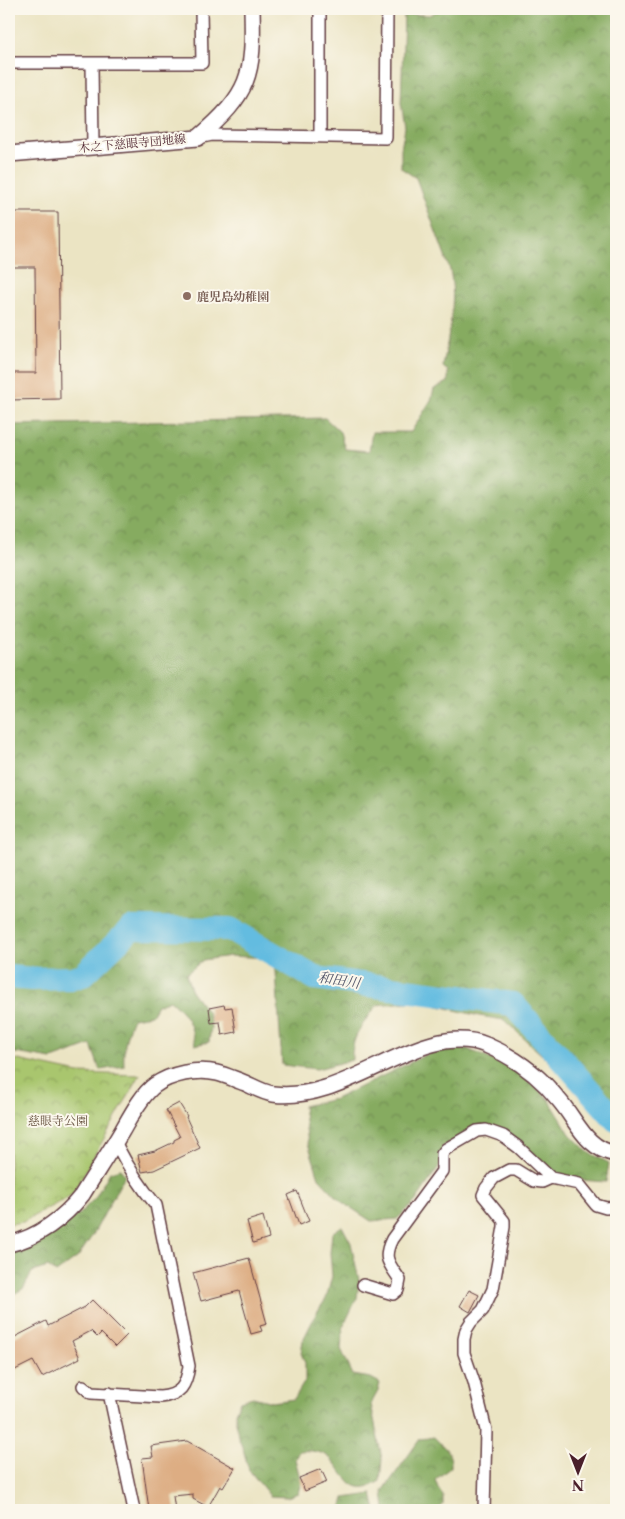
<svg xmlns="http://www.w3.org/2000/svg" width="625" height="1519" viewBox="0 0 625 1519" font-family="'Libre Caslon Text','Noto Serif JP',serif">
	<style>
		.forest { fill: url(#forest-crowns); stroke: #686546 }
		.park { fill: url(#park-crowns); stroke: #7a724c }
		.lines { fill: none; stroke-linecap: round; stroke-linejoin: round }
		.river { stroke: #63bce0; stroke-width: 24 }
		.building { fill: #ddad83 }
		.minor-casing { stroke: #623d42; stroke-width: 14 }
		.tertiary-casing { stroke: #623d42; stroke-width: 18 }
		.minor { stroke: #fff; stroke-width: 11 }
		.tertiary { stroke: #fff; stroke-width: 15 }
		.education-dot { fill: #8d6e63; stroke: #fbf7ec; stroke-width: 2 }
		.labels { text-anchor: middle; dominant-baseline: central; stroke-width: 4; stroke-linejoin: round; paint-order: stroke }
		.street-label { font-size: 12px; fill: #4a1f2b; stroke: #fbf7ec }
		.education-label { font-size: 12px; font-weight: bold; fill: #785e54; stroke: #fbf7ec; text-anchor: start }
		.park-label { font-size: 12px; fill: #66513f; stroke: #fbf7ec }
		.water-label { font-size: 14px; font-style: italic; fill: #53566a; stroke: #fbf7ec }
	</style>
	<defs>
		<pattern id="forest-crowns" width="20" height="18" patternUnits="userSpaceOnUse" patternTransform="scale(1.25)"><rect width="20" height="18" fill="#86ab61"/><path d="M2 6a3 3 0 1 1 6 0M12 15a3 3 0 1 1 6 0" fill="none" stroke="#708b50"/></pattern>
		<pattern id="park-crowns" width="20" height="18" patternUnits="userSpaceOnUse" patternTransform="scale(1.25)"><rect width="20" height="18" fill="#a9c66e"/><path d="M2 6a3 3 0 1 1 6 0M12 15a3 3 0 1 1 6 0" fill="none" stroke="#8ca05b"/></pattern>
	</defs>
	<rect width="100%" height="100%" fill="#fbf7ec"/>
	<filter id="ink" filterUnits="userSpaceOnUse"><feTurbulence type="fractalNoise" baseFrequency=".02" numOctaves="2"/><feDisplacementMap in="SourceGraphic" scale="10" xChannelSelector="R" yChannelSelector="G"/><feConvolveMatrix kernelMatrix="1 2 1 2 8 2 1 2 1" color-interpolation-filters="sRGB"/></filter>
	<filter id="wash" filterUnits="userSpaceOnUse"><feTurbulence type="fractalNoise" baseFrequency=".0096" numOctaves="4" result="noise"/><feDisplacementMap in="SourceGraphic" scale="20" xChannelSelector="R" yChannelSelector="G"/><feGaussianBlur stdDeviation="1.12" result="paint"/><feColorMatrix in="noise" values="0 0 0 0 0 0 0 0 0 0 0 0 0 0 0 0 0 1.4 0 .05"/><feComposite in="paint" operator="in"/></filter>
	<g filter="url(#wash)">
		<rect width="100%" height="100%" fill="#ebe4c3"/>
		<!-- forest -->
		<path class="forest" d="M441,9H616V1131L610,1128L582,1094L542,1055L504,1020L479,1016L419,1001L377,1005C363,1024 351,1036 352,1060L317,1069L282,1065L276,972L269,958L230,956L203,960L186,974L192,992L208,1013L211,1027L209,1042L195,1045C191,1022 187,1015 170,1000L157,1005L151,1015L133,1018C126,1034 123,1049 124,1066L100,1070L91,1045L52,1059L9,1052V425L325,418L340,432L345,449L369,451L372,432H411L431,400L434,389L448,382V371L443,367C448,335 457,303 450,270L416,178L401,168V149L405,127L401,103L404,14L430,15Z
			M465,1048L516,1070L548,1098L570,1134L588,1152L609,1163L606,1182L580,1180L552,1172L488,1127L443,1146L440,1165L415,1202L397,1219L371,1221L342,1202L319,1178L308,1143L303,1106L335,1099L438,1049Z
			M120,1169L125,1175L94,1233L78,1257L56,1273L48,1267L32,1272L24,1288L9,1297V1251L34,1244L58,1230L79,1214L95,1198L110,1172Z
			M342,1226L351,1243L359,1280L357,1298L343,1327L341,1349L353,1375L371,1378L380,1383L378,1391L371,1404L382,1459L380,1481C351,1499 347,1475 330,1458C322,1451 309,1450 299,1451L295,1459L301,1482L298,1493L287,1497L270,1496L249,1470L243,1449L238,1437L235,1413L240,1401L253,1397L272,1402L294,1399L305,1381V1363L301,1353L303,1340L317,1312L326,1299L332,1276L330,1253L332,1233Z
			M434,1437C444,1448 452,1451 451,1467L435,1480L438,1488L443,1495V1505L437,1510H385L383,1491L420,1439Z
			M372,1494L376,1510H341L344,1498Z"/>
		<!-- park -->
		<path class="park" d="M9,1058L79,1073L140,1075L72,1195L23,1222L9,1224Z"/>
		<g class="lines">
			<!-- river -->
			<path class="river" d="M9,977L31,979L72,978L83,975L132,928L230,929L315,978L513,1004L616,1120"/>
		</g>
		<g id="blocks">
			<!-- building -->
			<path class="building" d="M9,212H58L60,399L9,400V373H36L35,267H9Z
				M224,1005L225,1008L232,1007L236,1032L222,1035L220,1022L211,1023L209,1008Z
				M179,1103L187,1116L186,1117L200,1148L154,1170L142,1172L138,1155L155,1151L174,1142V1140L180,1137L166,1110Z
				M297,1191L309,1221L299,1225L288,1195Z
				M263,1216L269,1238L253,1243L247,1221Z
				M249,1258L267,1324L260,1326L262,1331L251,1334L239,1291L201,1301L193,1273Z
				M469,1290L479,1295L470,1312L460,1306Z
				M92,1300L127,1335L115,1347L101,1333L97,1337L91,1331L72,1341L80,1358L42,1377L33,1361L9,1373V1340L46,1321L48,1326L85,1307Z
				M187,1441L235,1468L223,1488L220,1486L208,1507L193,1499V1494L173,1496L175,1510H149L142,1458L153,1457L151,1446Z
				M321,1469L327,1482L305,1491L299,1478Z"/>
		</g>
	</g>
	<g filter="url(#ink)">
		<use href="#blocks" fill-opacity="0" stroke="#623d42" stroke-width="1"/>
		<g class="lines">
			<defs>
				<path id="minor" d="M320,9V136
					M9,63H202L201,9
					M92,64L93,147
					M198,138L212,135L386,138L387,9
					M363,1285L393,1294L398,1290L400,1280C389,1263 382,1259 392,1239L442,1171V1154L446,1149L477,1131L486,1130L503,1136L518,1147L551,1178
					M83,1386L91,1393L160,1397C181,1395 186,1386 189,1366L156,1205C139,1185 127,1165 115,1142
					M109,1393L134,1510
					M484,1510L486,1430L474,1382L464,1353V1339L466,1330L471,1322L483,1310L493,1289L504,1227V1221L483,1195L486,1188L494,1178L509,1170H516L534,1181L542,1182L551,1178L579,1184L596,1205L606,1208L616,1207"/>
				<path id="tertiary" d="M9,154L198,138C250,93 254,76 252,9
					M9,1244C37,1238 64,1218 82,1195C95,1174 109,1153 122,1131C130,1117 142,1094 155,1085C171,1074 197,1068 217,1073C226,1075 236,1080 245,1083C254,1087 264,1093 273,1094C348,1104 421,1019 486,1045C514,1057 539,1075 558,1099C577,1120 585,1149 616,1154"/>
			</defs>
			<!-- minor casing -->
			<use href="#minor" class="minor-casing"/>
			<!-- tertiary casing -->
			<use href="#tertiary" class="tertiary-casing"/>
			<!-- minor -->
			<use href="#minor" class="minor"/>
			<!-- tertiary -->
			<use href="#tertiary" class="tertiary"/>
		</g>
	</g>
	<!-- markers -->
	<circle class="education-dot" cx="187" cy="296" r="5"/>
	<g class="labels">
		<!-- street labels -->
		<g class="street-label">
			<text transform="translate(132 143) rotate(-5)">木之下慈眼寺団地線</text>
		</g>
		<!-- education labels -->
		<g class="education-label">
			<text x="197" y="296">鹿児島幼稚園</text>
		</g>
		<!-- park labels -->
		<g class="park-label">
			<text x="58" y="1120">慈眼寺公園</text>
		</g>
		<!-- water labels -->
		<g class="water-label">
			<text transform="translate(339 980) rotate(9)">和田川</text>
		</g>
	</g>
	<!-- margin -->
	<rect width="625" height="1519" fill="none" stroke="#fbf7ec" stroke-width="30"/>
	<!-- north arrow -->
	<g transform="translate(578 1472) rotate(180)" stroke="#fbf7ec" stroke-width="4" paint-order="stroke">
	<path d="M0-4L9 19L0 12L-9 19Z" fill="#4a1f2b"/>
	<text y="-8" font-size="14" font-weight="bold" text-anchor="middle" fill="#4a1f2b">N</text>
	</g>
</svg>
